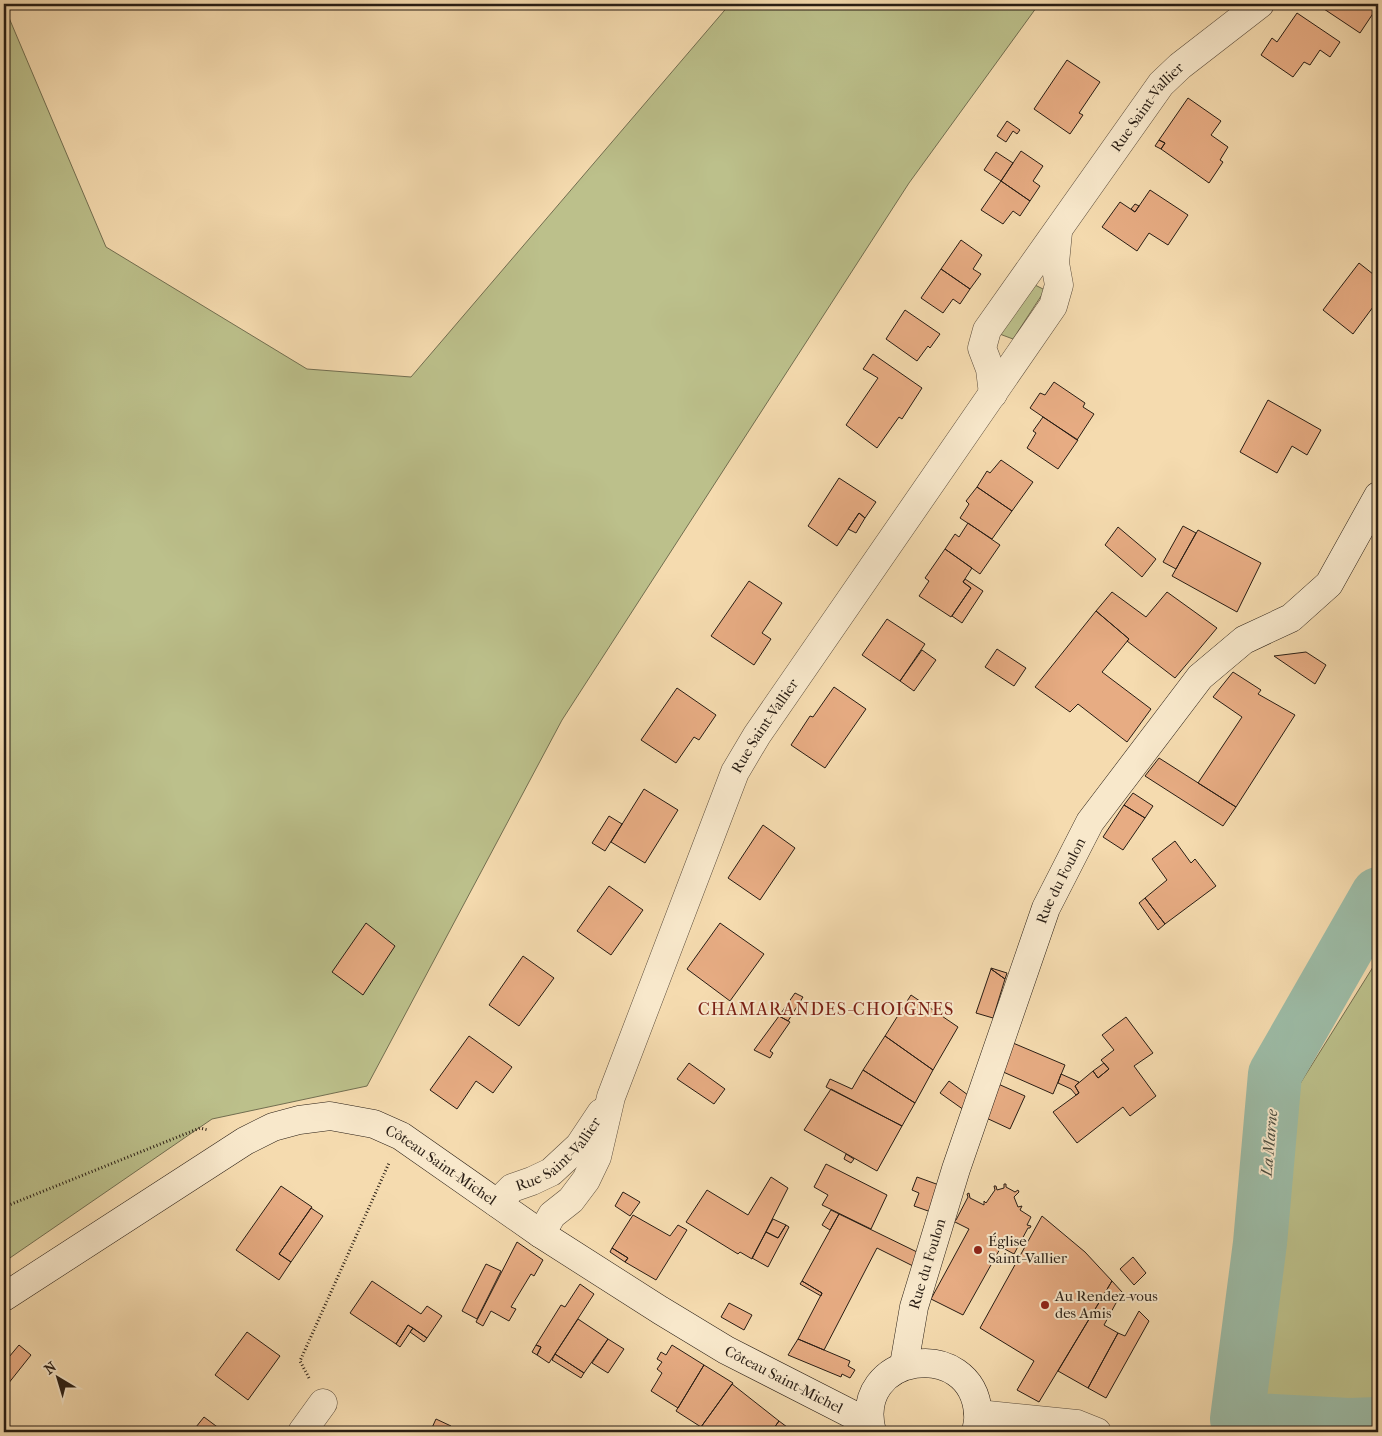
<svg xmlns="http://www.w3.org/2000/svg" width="1382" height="1436" viewBox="0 0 1382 1436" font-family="'IM FELL French Canon',serif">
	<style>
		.green { fill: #bcc08b; stroke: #726e50 }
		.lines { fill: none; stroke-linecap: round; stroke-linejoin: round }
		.river { stroke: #9dbca7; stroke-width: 54 }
		.building { fill: #e7ac83; stroke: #281d14 }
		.street-casing { stroke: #5b4c3b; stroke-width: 29 }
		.secondary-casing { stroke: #281d14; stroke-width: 29 }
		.path { stroke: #281d14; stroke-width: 3; stroke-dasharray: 1 2.5; stroke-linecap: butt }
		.street { stroke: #f8e8cb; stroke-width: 28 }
		.secondary { stroke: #f8e8cb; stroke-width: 28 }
		.poi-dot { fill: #8f2418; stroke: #f8e8cb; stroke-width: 2 }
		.labels { text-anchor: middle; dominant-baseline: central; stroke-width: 4; stroke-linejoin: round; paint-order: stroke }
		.street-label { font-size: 15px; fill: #281d14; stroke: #f8e8cb }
		.poi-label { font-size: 15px; fill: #281d14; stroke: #f8e8cb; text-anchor: start }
		.water-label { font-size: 16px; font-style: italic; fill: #4b4d40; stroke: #f8e8cb }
		.quarter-label { font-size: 18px; letter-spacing: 1px; fill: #7a1f14; stroke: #f8e8cb }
	</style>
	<rect width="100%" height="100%" fill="#f5dbaf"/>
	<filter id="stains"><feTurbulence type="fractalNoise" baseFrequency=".004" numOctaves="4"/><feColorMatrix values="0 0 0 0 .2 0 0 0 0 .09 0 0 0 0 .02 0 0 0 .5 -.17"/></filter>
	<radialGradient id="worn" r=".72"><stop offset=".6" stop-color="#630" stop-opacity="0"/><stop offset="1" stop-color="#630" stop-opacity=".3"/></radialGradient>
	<!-- green -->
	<path class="green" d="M730,4H1039L909,183L562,720L367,1086L212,1119L4,1262V6L106,247L307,369L411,377Z
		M1033,284L1045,290L1013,339L997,333Z
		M1378,959V1432H1247L1288,1103Z"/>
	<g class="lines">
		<!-- river -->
		<path class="river" d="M1378,894L1275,1074L1260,1243L1237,1419L1349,1425L1378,1424"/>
	</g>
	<!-- building -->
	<path class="building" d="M1323,4H1378V6L1360,33L1321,7Z
		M1297,13L1340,42L1330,57L1320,50L1310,65L1304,62L1293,77L1261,55L1272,38L1277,42Z
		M1067,60L1100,82L1079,113L1083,115L1070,134L1034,109Z
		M1188,98L1221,121L1211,135L1228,147L1220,160L1223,162L1209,183L1161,149L1165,143L1159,140Z
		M1007,121L1020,130L1017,134L1013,131L1006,142L997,136Z
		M1159,140L1165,143L1161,149L1155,146Z
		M1021,151L1043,166L1033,181L1040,186L1030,201L1001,181Z
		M996,152L1013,163L1001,181L984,170Z
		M1001,181L1030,201L1020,216L1013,211L1003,224L981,210Z
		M1150,190L1188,215L1168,245L1149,233L1137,251L1102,227L1120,202L1135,212Z
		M1135,204L1139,206L1135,212L1131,209Z
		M961,240L982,255L973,269L981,274L970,289L941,269Z
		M1359,263L1378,278V310L1373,307L1353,334L1323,310Z
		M941,269L970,289L960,304L953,299L943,313L921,298Z
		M905,310L940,334L930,348L928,346L917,361L886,339Z
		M873,354L922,388L902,419L899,417L877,448L846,425L878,378L863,369Z
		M1054,382L1085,403L1083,407L1094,414L1077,440L1030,408L1040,393L1045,395Z
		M1268,400L1321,430L1307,455L1292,446L1277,473L1240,452Z
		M1043,417L1078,440L1058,469L1027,448L1036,433L1033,431Z
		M1001,460L1033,482L1012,511L977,487L987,471L990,473Z
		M839,478L876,502L865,518L859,513L837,546L808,526Z
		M977,487L1012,511L992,539L960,518L969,504L966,501Z
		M859,513L865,518L856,533L848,529Z
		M968,523L1000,545L980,574L945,549L955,534L959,537Z
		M1183,526L1196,533L1176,569L1163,562Z
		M1118,527L1156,559L1142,577L1105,545Z
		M1198,530L1261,563L1237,612L1172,576Z
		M945,549L972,568L963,582L971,588L951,617L919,596L929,581L925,578Z
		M965,579L983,591L962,623L952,616L971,588L963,582Z
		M749,581L782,603L762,633L771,639L754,665L711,636Z
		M1112,592L1146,617L1167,592L1217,628L1175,678L1127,641L1129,639L1096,611Z
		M1096,611L1129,639L1102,672L1151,709L1127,742L1078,704L1070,712L1035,687Z
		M887,619L925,644L900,681L862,655Z
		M997,649L1026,668L1014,686L985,667Z
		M922,650L936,660L914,691L900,681Z
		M1306,652L1326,665L1315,684L1274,656Z
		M1233,672L1261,690L1258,694L1295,715L1236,807L1198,783L1242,717L1213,697Z
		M834,687L866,709L825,768L791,745L810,716L813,717Z
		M677,688L716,715L699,740L694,737L676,763L641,740Z
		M1159,758L1236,807L1223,826L1145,776Z
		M644,789L678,810L645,863L611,842Z
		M1133,793L1153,806L1145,818L1124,805Z
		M1124,805L1145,818L1123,850L1103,837Z
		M609,816L622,824L605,851L592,843Z
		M763,825L795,848L760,900L728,878Z
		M1175,841L1191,863L1195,859L1216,886L1165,924L1145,898L1167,880L1152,859Z
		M609,886L643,910L611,955L577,931Z
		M1145,898L1165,924L1158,930L1139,903Z
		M366,923L395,946L363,995L332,972Z
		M720,923L764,954L730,1001L687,969Z
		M523,956L554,978L519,1026L489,1005Z
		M991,968L1007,973L1005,979L991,969Z
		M991,969L1005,979L993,1018L976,1013Z
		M795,993L803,997L788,1021L779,1016Z
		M911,995L958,1027L933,1070L885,1036Z
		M779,1016L790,1022L770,1051L773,1053L770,1058L754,1050Z
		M1126,1017L1153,1053L1134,1066L1156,1096L1130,1116L1123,1107L1077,1143L1053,1112L1079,1093L1075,1086L1093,1071L1098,1078L1109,1069L1101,1060L1114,1050L1102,1035Z
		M469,1036L512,1067L493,1093L476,1081L457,1109L430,1090Z
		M885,1036L933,1070L915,1103L863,1070Z
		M1013,1043L1065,1065L1053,1094L1001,1071Z
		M689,1063L725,1089L714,1104L677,1079Z
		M1104,1063L1109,1069L1098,1078L1093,1071Z
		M863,1070L915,1103L902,1126L826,1087L830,1079L852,1089Z
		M1061,1074L1079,1082L1075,1086L1079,1093L1076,1095L1071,1089L1058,1083Z
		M949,1081L968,1095L964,1110L940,1093Z
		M996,1083L1025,1096L1010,1129L982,1116Z
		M831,1089L902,1126L877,1171L804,1130Z
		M846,1154L854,1159L851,1163L844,1159Z
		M826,1164L887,1195L871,1229L822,1205L828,1195L814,1187Z
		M771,1177L788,1188L752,1259L740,1252L738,1254L686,1222L707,1190L748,1215Z
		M917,1177L939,1185L931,1212L914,1206L919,1193L912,1190Z
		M1004,1184H1006V1187L1015,1192L1018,1190L1019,1192L1014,1197L1018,1207L1022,1206L1020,1210L1031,1217L1027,1225L1031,1226L1030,1228H1028L1014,1254L1001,1247L963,1315L931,1299L969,1229L955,1222L952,1223L951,1221L956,1220L968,1197L967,1194L969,1193L970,1198L984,1205V1201L986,1203L995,1190L994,1186H996L997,1190L1004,1188Z
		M281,1186L312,1207L279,1254L291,1262L279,1280L236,1250Z
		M623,1192L640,1202L630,1216L615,1206Z
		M311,1208L323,1216L291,1262L279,1254Z
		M831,1210L839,1214L830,1230L822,1225Z
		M839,1214L917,1252L913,1266L877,1248L824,1350L798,1339L822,1293L802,1281Z
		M633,1215L670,1236L678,1225L687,1230L656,1280L625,1262L628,1258L612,1248Z
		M1042,1216L1085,1252L1112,1281L1039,1402L1017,1390L1034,1361L980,1328Z
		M773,1219L786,1225L778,1238L766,1232Z
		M786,1225L789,1227L768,1267L752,1258L766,1232L778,1238Z
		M517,1242L543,1260L534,1276L531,1274L511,1307L516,1309L509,1321L491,1311L483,1326L476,1322Z
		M612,1248L628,1258L625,1262L610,1252Z
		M1133,1257L1146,1273L1134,1285L1120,1269Z
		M486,1264L501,1271L477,1319L462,1311Z
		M372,1281L421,1314L427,1306L442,1316L427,1338L408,1325L396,1344L350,1313Z
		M802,1281L822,1293L821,1296L800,1284Z
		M1112,1281L1122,1292L1104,1325L1118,1333L1088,1388L1058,1371Z
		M580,1284L594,1294L549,1363L537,1355L541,1347L536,1345L561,1305L565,1307Z
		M729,1303L752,1315L744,1330L721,1317Z
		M1139,1311L1149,1321L1106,1398L1088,1388L1118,1333L1125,1336Z
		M578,1319L608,1339L584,1373L555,1354Z
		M408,1325L413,1328L400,1347L396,1344Z
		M413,1328L427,1338L424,1342L410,1332Z
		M247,1332L280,1356L248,1400L215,1375Z
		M608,1339L624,1349L608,1373L592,1363Z
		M798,1339L850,1361L848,1366L855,1370L850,1378L842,1374L841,1377L788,1355Z
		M19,1345L31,1355L4,1389V1363Z
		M536,1345L541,1347L537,1355L532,1352Z
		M672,1345L704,1365L678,1408L651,1391L662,1373L657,1369L662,1362L657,1359L661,1352L666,1355Z
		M555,1354L584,1373L581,1378L552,1360Z
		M704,1365L733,1383L701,1427L676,1411Z
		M732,1384L779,1421L771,1432H708L701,1427Z
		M204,1417L224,1432H192Z
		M436,1419L451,1426L449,1432H430Z
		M779,1421L787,1427L783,1432H780L774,1428Z
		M375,1427L383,1432H371Z"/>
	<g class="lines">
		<defs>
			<g id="street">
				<path id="s1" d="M993,394L990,369L982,348L987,330L1161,84L1180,66L1260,4"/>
				<path id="s2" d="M497,1203L512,1188L532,1181L551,1172L579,1146L601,1113"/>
				<path id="s3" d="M541,1234L552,1215L571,1200L586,1180L597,1157L611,1097L735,772L757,735L1053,306L1059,285L1055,263L1058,232"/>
				<path d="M978,1414L1077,1424L1097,1432"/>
				<path d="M302,1432L323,1403"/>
			</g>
			<g id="secondary">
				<path id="s4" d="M4,1297L245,1141L273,1127L299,1120L330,1116L374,1124L401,1136L541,1234L660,1310L726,1350L869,1423"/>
				<path id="s5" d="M904,1365L914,1307L956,1169L1046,908L1090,822L1200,677L1244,640L1291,618L1329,584L1378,496"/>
				<path d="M872,1432C851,1353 972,1336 978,1413C979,1419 977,1426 976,1432"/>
			</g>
		</defs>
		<!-- street casing -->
		<use href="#street" class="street-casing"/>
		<!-- secondary casing -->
		<use href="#secondary" class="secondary-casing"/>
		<!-- path -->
		<path class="path" d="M4,1207L200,1128L208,1130
			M309,1378L300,1361L389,1163"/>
		<!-- street -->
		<use href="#street" class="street"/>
		<!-- secondary -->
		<use href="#secondary" class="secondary"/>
	</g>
	<!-- markers -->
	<g class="poi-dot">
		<circle cx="978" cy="1250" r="5"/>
		<circle cx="1045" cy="1305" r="5"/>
	</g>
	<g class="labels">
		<!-- street labels -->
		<g class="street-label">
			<text stroke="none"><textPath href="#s1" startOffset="341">Rue Saint-Vallier</textPath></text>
			<text stroke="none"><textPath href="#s3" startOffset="561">Rue Saint-Vallier</textPath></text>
			<text stroke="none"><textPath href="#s5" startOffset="510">Rue du Foulon</textPath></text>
			<text stroke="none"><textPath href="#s2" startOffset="80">Rue Saint-Vallier</textPath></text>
			<text stroke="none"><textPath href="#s4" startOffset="500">Côteau Saint-Michel</textPath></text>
			<text stroke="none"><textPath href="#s5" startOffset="104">Rue du Foulon</textPath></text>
			<text stroke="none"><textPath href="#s4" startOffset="905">Côteau Saint-Michel</textPath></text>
		</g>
		<!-- poi labels -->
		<g class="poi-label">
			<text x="988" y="1241">Église<tspan x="988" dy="17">Saint-Vallier</tspan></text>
			<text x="1055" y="1296">Au Rendez-vous<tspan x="1055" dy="17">des Amis</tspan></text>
		</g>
		<!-- water labels -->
		<g class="water-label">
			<text transform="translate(1269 1143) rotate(-85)">La Marne</text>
		</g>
		<!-- quarter labels -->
		<g class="quarter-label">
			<text x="826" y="1009">CHAMARANDES-CHOIGNES</text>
		</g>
	</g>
	<!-- margin -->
	<rect width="1382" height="1436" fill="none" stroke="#f5dbaf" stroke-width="20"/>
	<rect x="5" y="5" width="1372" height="1426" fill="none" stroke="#281d14" stroke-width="2.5"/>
	<rect x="10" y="10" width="1362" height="1416" fill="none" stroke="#281d14"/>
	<!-- north arrow -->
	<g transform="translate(58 1378) rotate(322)" stroke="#f8e8cb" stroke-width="4" paint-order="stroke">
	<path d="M0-4L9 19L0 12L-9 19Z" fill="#281d14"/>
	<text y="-8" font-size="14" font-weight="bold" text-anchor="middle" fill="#281d14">N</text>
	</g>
	<rect width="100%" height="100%" filter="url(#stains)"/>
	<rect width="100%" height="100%" fill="url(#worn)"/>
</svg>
